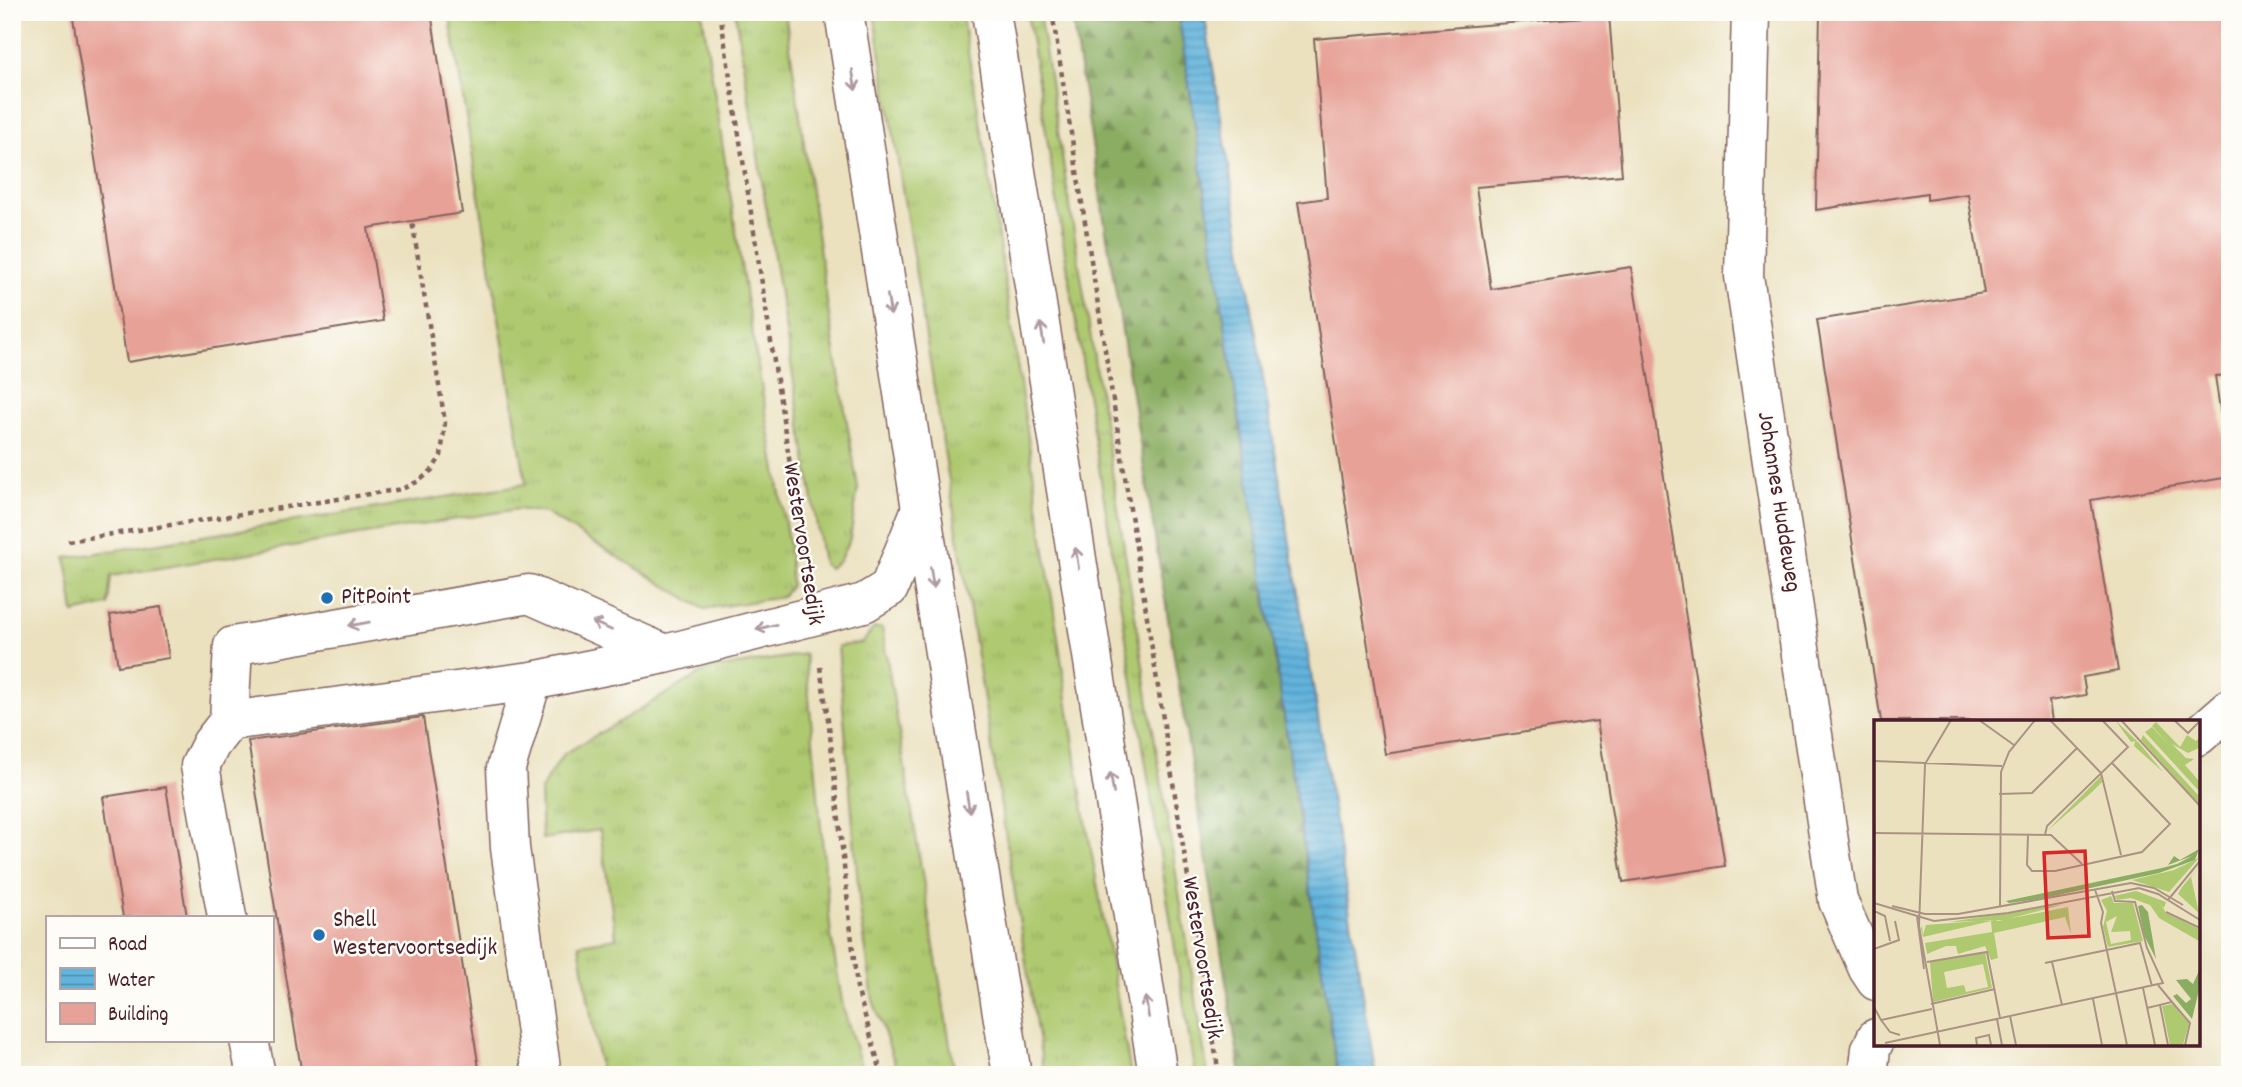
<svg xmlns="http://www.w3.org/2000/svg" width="2242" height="1087" viewBox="0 0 2242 1087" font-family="Dekko,sans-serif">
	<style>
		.grass { fill: url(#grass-tufts); stroke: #7c744e; stroke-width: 2 }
		.forest { fill: url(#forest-firs); stroke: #6a6646; stroke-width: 2 }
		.water { fill: url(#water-rules); stroke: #566a84; stroke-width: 2 }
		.building { fill: #e7a197 }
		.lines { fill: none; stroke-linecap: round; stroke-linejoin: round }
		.minor-casing { stroke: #82635f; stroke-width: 41 }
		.major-casing { stroke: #82635f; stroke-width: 41 }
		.path { stroke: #82635f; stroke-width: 4.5; stroke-dasharray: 5 5; stroke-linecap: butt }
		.minor { stroke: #fff; stroke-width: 38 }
		.major { stroke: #fff; stroke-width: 38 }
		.oneway { stroke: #ae9aa0 }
		.poi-dot { fill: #1f6fb2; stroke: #fdfcf7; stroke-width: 2.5 }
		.labels { text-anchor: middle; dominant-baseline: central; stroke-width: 5; stroke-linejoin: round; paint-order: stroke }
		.street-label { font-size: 24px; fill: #4a1f2b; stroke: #fdfcf7 }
		.poi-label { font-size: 24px; fill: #4a1f2b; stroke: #fdfcf7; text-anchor: start }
		.inset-road { fill: none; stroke: #ab9384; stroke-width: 2 }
		.view { fill: #d62828; fill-opacity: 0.15; stroke: #d62828; stroke-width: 3.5 }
		.inset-edge { fill: none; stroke: #4a1f2b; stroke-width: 3.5 }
	</style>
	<defs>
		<pattern id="grass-tufts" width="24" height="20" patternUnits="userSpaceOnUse" patternTransform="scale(1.75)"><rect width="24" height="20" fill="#aec970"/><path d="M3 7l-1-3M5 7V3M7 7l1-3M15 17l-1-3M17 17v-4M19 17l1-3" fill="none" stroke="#97ac61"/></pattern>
		<pattern id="forest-firs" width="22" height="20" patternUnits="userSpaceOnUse" patternTransform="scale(1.75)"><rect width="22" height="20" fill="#8aad62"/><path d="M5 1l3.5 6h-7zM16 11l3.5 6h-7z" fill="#738c51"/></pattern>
		<pattern id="water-rules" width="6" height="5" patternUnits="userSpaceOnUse" patternTransform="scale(1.75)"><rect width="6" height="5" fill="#62b4dd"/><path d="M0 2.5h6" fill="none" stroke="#5392b3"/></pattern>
	</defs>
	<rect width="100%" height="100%" fill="#fdfcf7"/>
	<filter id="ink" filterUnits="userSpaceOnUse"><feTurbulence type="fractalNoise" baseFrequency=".0143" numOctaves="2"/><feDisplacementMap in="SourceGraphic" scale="14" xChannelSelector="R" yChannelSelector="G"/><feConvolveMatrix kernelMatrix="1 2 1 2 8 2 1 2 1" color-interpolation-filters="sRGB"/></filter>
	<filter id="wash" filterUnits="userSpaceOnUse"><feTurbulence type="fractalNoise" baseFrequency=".00686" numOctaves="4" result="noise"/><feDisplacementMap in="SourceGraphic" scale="28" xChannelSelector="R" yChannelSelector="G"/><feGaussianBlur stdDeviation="1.57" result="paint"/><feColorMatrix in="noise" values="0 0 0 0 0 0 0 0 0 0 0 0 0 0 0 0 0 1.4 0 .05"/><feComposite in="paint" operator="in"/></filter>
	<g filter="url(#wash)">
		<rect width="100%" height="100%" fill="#ebe1bf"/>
		<!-- grass -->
		<path class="grass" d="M449,12H702L747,303L789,546L791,586L782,597L704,609L545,513L518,509L111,576L108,605L74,613L66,558L526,484Z
			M735,12H785L828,309L858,488L850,539L839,561L829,568L823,564Z
			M874,12H961L985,149L1082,799L1131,1075H1044Z
			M1027,12H1039L1208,1075H1195Z
			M874,628H882L955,1075H899L873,1000L860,909L838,646L862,643Z
			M805,654L831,936L843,1007L864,1075H601L579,944L616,938L600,830L542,839L540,793L547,778L564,754L707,670Z"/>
		<!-- forest -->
		<path class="forest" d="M1071,12H1178L1338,1075H1241Z"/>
		<!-- water -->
		<path class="water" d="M1178,12H1204L1376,1075H1338Z"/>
		<g id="blocks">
			<!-- building -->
			<path class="building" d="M72,12H431L462,213L368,228L383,321L127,362Z
				M1820,12H2230V375L2215,376L2230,477L2091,500L2118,671L2083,677L2086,695L2049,701L2052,721H1881L1817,320L1984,293L1968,194L1927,200V193L1816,210Z
				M1609,15L1622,175L1476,187L1491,289L1631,267L1725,866L1623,882L1597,721L1385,754L1298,202L1327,198L1314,39Z
				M161,607L169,658L118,666L110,615Z
				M423,717L480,1075H302L248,741Z
				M166,787L187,917H123L103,797Z"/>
		</g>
	</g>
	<g filter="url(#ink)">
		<use href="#blocks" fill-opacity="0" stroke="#82635f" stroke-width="2"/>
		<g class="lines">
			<defs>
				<path id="minor" d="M1751,12L1744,276L1838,901L1868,969L1876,981
					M532,681L506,768L510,848L542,1075
					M229,721L233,646L529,594L665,654
					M2198,736L2230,708
					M227,917L200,766L211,744L229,721L532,681L665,654L864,603L889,588L921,509
					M249,1040L256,1075
					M1868,1075L1871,1049L1876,1038"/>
				<path id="major" d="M844,12L921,509L1012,1075
					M991,12L1158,1075"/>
			</defs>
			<!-- minor casing -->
			<use href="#minor" class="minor-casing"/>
			<!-- major casing -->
			<use href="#major" class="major-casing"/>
			<!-- path -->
			<path class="path" d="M720,12L806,568
				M1052,12L1219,1075
				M68,541L402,489L419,481L432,470L441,456L445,422L412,221
				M820,667L829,726L857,988L882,1075"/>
			<!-- minor -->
			<use href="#minor" class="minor"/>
			<!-- major -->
			<use href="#major" class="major"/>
		</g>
		<!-- one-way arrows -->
		<defs><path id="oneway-shaft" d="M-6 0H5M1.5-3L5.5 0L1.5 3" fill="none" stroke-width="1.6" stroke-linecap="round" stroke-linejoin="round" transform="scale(1.75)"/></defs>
		<g class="oneway">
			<use href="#oneway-shaft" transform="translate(854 80) rotate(81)"/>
			<use href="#oneway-shaft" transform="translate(889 305) rotate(81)"/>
			<use href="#oneway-shaft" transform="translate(1042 333) rotate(-99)"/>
			<use href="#oneway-shaft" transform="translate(1077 558) rotate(-99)"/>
			<use href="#oneway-shaft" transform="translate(932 578) rotate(81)"/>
			<use href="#oneway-shaft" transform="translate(359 624) rotate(170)"/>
			<use href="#oneway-shaft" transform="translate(602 626) rotate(-156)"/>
			<use href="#oneway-shaft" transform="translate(766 627) rotate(166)"/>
			<use href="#oneway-shaft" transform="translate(1112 783) rotate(-99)"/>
			<use href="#oneway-shaft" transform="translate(968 802) rotate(81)"/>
			<use href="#oneway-shaft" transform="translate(1147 1007) rotate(-99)"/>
		</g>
	</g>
	<!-- markers -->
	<g class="poi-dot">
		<circle cx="327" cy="598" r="7"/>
		<circle cx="319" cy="935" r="7"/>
	</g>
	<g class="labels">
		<!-- street labels -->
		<g class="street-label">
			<text transform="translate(1778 502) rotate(81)">Johannes Huddeweg</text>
			<text transform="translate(802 544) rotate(81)">Westervoortsedijk</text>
			<text transform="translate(1201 958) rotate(81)">Westervoortsedijk</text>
		</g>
		<!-- poi labels -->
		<g class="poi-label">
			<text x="341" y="598">PitPoint</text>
			<text x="333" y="921">Shell<tspan x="333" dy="28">Westervoortsedijk</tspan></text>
		</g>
	</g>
	<!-- overview -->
	<g transform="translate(1874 720)">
		<rect width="326" height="326" fill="#ebe1bf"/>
		<path d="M241,0L266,24L289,52L260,26L261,21L257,22ZM282,2L306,27L313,15L322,21L325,18V28L314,33L298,24L312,38L320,39L311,45L325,61V71L271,12L278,7L297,27L278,6ZM269,15L325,76V84L267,20ZM227,56L228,62L218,72L173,111ZM325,138L295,172L258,160L300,150ZM325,147L317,157L325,193L304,174L308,167ZM262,171L292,182L290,188L287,184L292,193L325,209V221L285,198L276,185L257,178L243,180L240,176ZM237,176L240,183H259L269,221L234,227L229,207L233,191L227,180ZM243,196L237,212L256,211L257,220L237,224L232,202ZM191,184L134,199L194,187L197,214L191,197L120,213L124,238L117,240L111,226L84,234L82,226H72L53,234L51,223L118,212L117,201L49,217L47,209L48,205L49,215L52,205L117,200L125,201L129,200L75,202ZM111,232L118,268L59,282L56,242ZM109,244L114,267L92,272L90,265L73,268L70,252ZM299,284L315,303L309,325H296L288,286Z" fill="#aec970" fill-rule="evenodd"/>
		<path d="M325,129L321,140L285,153L166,179L135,183L132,181L288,148L303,144L318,136L294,145L300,136L306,140ZM268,185L274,192L282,239L270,215L264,186ZM325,251V270L318,299L299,276L303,274L312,283L317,279L302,260L313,259L319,264Z" fill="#8aad62"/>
		<path class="inset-road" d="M105,0L140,25M176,0L227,53L247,135M247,0L326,86M300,0L314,13L326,1M0,41L128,46M125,74L158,73L203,28M0,113L177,115L208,144M154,115L153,145L158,151H181L268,132L296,104L238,43M171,115L173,106L254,27L228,0M221,170L229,192L227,203L253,325M294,180L326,141M0,183L60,201L134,193L265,168L284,174L326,200M18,186L51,194H84L257,163L280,168L309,185M126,187L127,52L135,32L161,0M0,191L11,196L16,221M292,192L326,208M43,196L50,249M0,229L25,220L21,201M53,242L113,232L126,298M178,242L188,285M171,243L266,223L278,266M269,268L281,325M219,279L228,325M298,282L316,303L311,325M57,284L121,269M286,285L294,325M0,287L7,300L58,289M273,288L298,282L284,265M136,296L142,325M123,299L128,325M7,300L16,312L26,315M11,323L289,263L273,228L261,182L241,181L238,171M66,325L45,206L51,44L77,0M103,325L102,318L115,315L117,325"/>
		<path class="view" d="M211,131L215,216L174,218L170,133Z"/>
		<rect width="326" height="326" class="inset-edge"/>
	</g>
	<!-- margin -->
	<rect width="2242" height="1087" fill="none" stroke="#fdfcf7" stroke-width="42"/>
	<!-- legend -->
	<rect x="46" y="916" width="228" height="126" fill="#fdfcf7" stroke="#b5a4a5" stroke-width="2"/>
	<rect x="60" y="938" width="35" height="10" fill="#ffffff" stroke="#b5a4a5" stroke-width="2"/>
	<text x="108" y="950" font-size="21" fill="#4a1f2b">Road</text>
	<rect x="60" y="968" width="35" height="21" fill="url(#water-rules)" stroke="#b5a4a5" stroke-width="2"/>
	<text x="108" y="986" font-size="21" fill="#4a1f2b">Water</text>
	<rect x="60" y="1003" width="35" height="21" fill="#e7a197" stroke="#b5a4a5" stroke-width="2"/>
	<text x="108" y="1020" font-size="21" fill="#4a1f2b">Building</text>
</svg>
